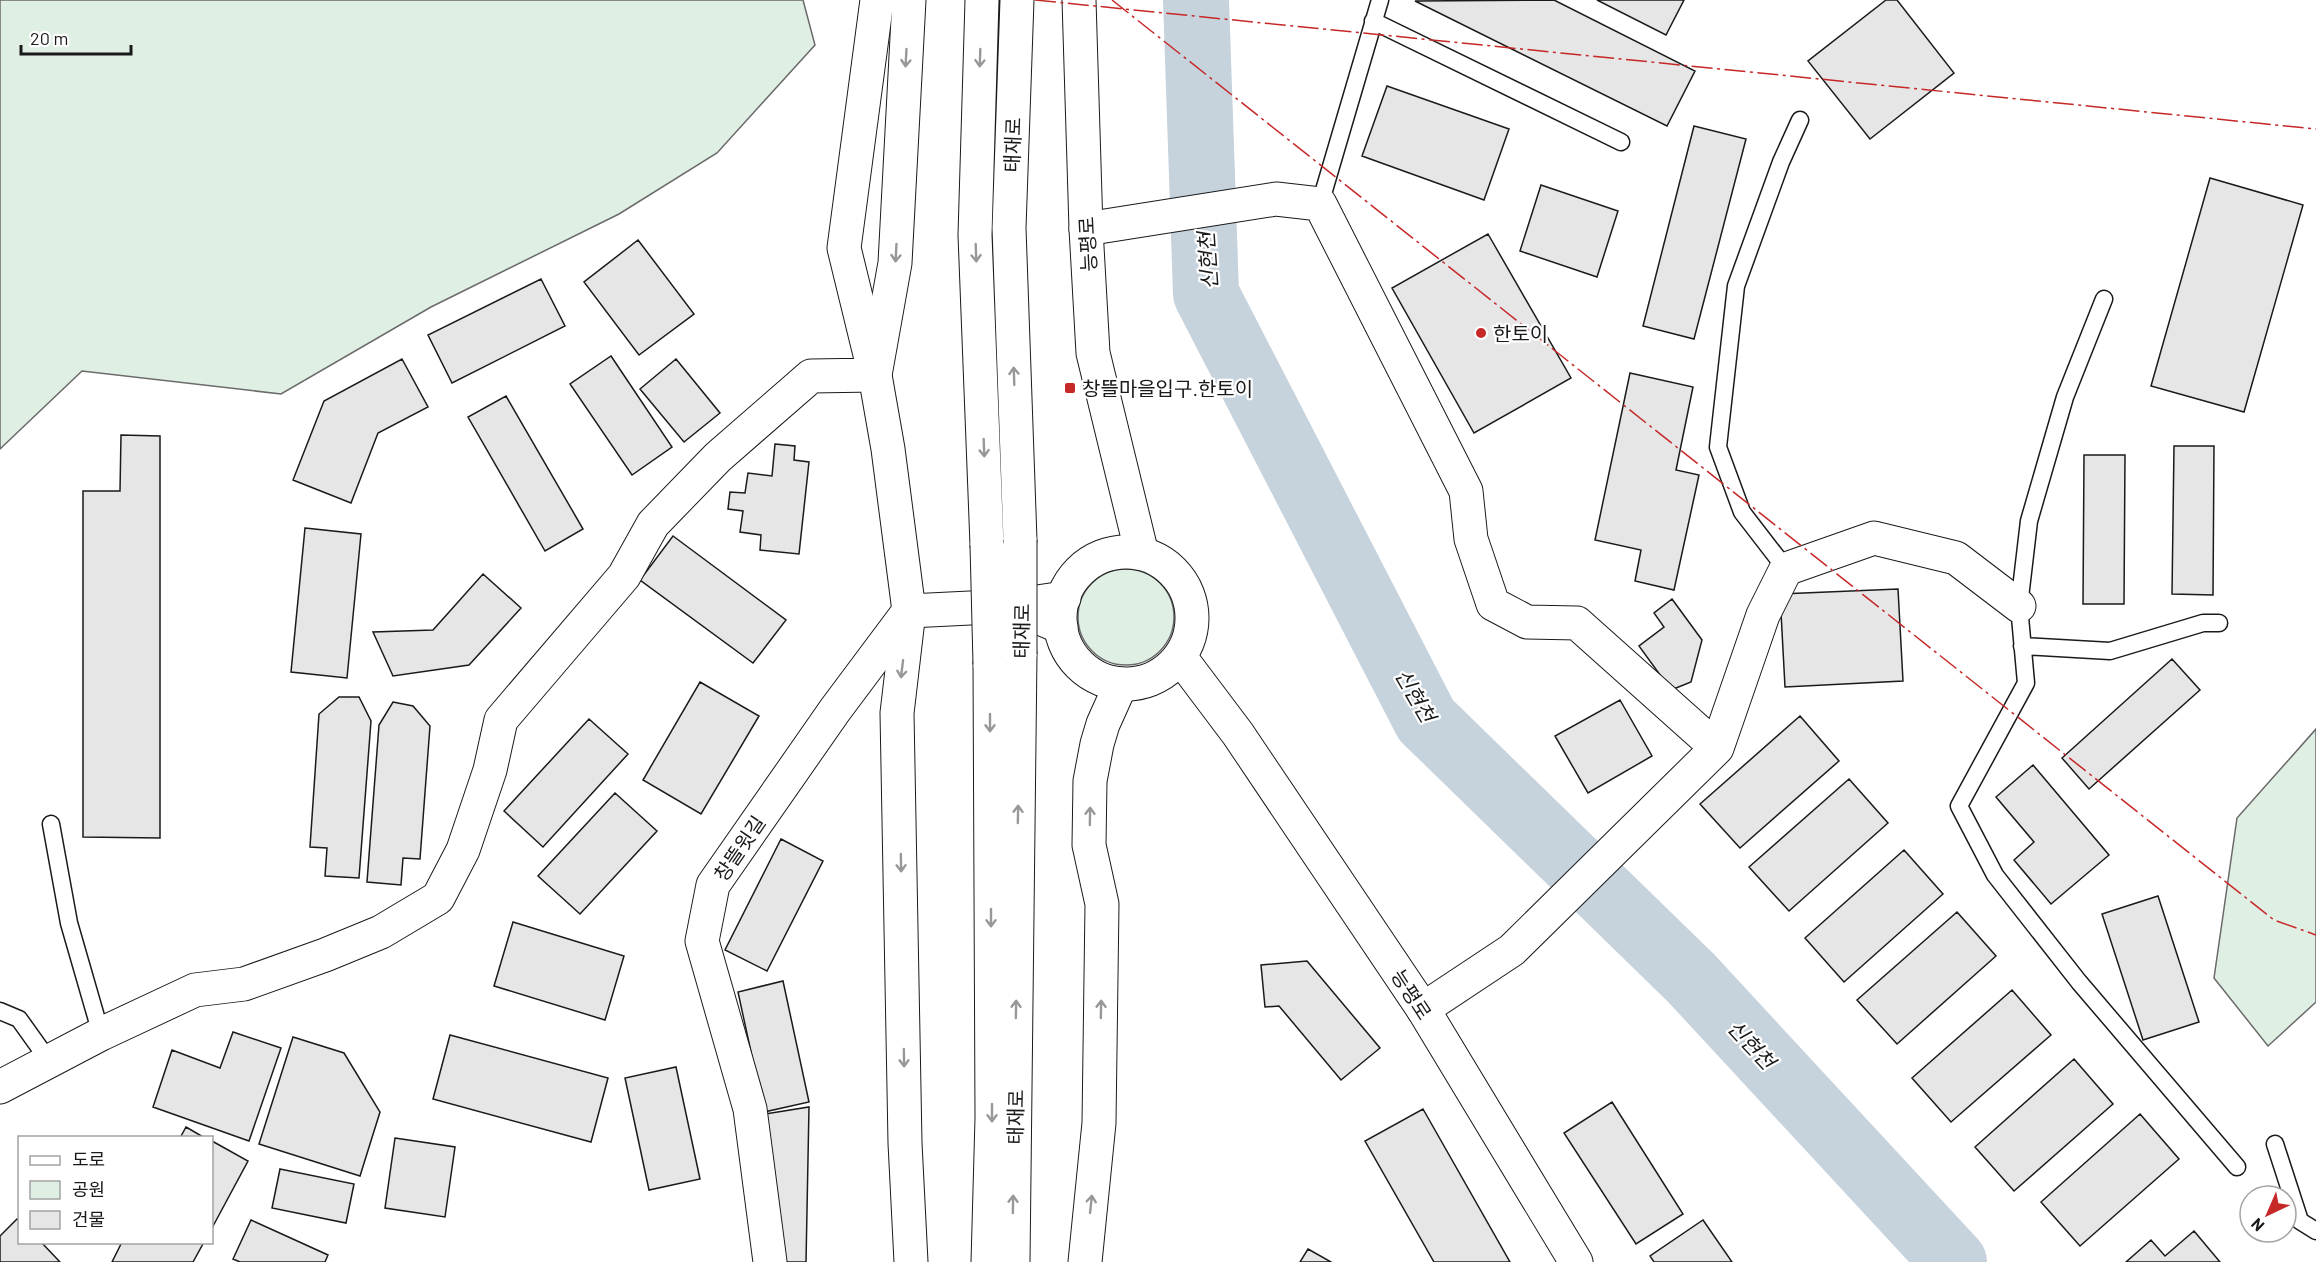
<svg xmlns="http://www.w3.org/2000/svg" width="2316" height="1262" viewBox="0 0 2316 1262" font-family="Barlow,'Noto Sans KR',sans-serif">
	<style>
		.green { fill: #e0efe3; stroke: #6a6a6a; stroke-width: 1.5 }
		.lines { fill: none; stroke-linecap: round; stroke-linejoin: round }
		.river { stroke: #c6d2dc; stroke-width: 66 }
		.building { fill: #e6e6e6; stroke: #1a1a1a; stroke-width: 1.5 }
		.lane-casing { stroke: #1a1a1a; stroke-width: 19 }
		.street-casing { stroke: #1a1a1a; stroke-width: 35 }
		.secondary-casing { stroke: #1a1a1a; stroke-width: 35 }
		.highway-casing { stroke: #1a1a1a; stroke-width: 35 }
		.lane { stroke: #fff; stroke-width: 16 }
		.street { stroke: #fff; stroke-width: 33 }
		.secondary { stroke: #fff; stroke-width: 33 }
		.highway { stroke: #fff; stroke-width: 33 }
		.highway-bridge-casing { stroke: #1a1a1a; stroke-width: 35; stroke-linecap: butt }
		.highway-bridge { stroke: #fff; stroke-width: 33 }
		.power { stroke: #c62828; stroke-width: 1.5; stroke-dasharray: 21 4.5 3 4.5; stroke-linecap: butt }
		.oneway { stroke: #989898 }
		.poi-dot { fill: #c62828; stroke: #fff; stroke-width: 2 }
		.labels { text-anchor: middle; dominant-baseline: central; stroke-width: 4.5; stroke-linejoin: round; paint-order: stroke }
		.street-label { font-size: 20px; fill: #1a1a1a; stroke: #fff }
		.poi-label { font-size: 20px; fill: #1a1a1a; stroke: #fff; text-anchor: start }
		.water-label { font-size: 21px; font-style: italic; fill: #1a1a1a; stroke: #fff }
	</style>
	<rect width="100%" height="100%" fill="#fff"/>
	<!-- green -->
	<path class="green" d="M0,0H803L815,45L717,153L619,214L431,307L281,394L82,371L0,449Z
		M1078 617a48 48 0 1 1 96 0a48 48 0 1 1-96 0Z
		M2316,729V1002L2268,1046L2214,978L2237,818Z"/>
	<g class="lines">
		<!-- river -->
		<path class="river" d="M1196,0L1206,294L1426,720L1691,978L1954,1262"/>
	</g>
	<!-- building -->
	<path class="building" d="M1554,0L1695,71L1667,126L1415,1Z
		M1597,0H1684L1666,35Z
		M1886,0H1897L1954,73L1870,139L1808,61Z
		M1387,86L1509,129L1484,200L1362,156Z
		M1694,126L1746,139L1694,339L1643,326Z
		M2210,178L2303,205L2244,412L2151,386Z
		M1541,185L1618,211L1597,277L1520,251Z
		M1488,234L1571,378L1474,433L1392,288Z
		M638,240L694,314L639,355L584,282Z
		M541,279L565,326L452,383L428,335Z
		M611,356L672,447L632,475L570,384Z
		M402,359L428,407L378,433L351,503L293,480L324,401Z
		M676,359L720,413L684,442L640,389Z
		M1630,373L1693,387L1676,470L1699,475L1674,590L1635,581L1641,550L1595,540Z
		M506,396L583,529L545,551L468,417Z
		M121,435L160,436V838L83,837V491H120Z
		M775,444L795,446L794,460L809,462L799,554L760,550L761,535L740,532L743,511L728,509L730,492L745,493L748,473L772,476Z
		M2174,446H2214L2213,595L2172,594Z
		M2084,455H2125L2124,604H2083Z
		M305,528L361,534L347,678L291,672Z
		M673,536L786,620L753,663L640,580Z
		M483,574L521,608L469,665L393,676L373,632L433,630Z
		M1898,589L1903,681L1785,687L1780,594Z
		M1672,599L1702,640L1691,682L1671,690L1639,646L1664,627L1654,613Z
		M2172,659L2200,690L2089,789L2062,758Z
		M700,682L759,716L701,814L643,780Z
		M339,697H359L371,721L359,878L325,876L327,848L310,847L319,714Z
		M1620,700L1652,756L1588,793L1555,736Z
		M393,702L413,706L430,726L420,859L403,858L401,885L367,882L379,725Z
		M1800,716L1839,761L1740,848L1700,804Z
		M589,719L628,754L543,847L504,811Z
		M2033,765L2109,855L2051,904L2014,860L2034,842L1996,797Z
		M1849,779L1888,823L1789,911L1749,867Z
		M615,793L657,831L580,914L538,876Z
		M781,839L823,861L767,971L725,950Z
		M1904,850L1943,894L1844,982L1805,938Z
		M2158,896L2199,1022L2143,1040L2102,914Z
		M1957,912L1996,956L1897,1044L1857,1000Z
		M513,922L624,956L605,1020L494,986Z
		M1307,961L1380,1048L1341,1080L1279,1006L1265,1007L1261,965Z
		M783,981L809,1102L764,1112L738,992Z
		M2012,990L2051,1035L1951,1122L1912,1078Z
		M233,1032L281,1048L249,1141L153,1107L172,1050L220,1068Z
		M450,1035L608,1078L591,1142L433,1099Z
		M293,1037L344,1053L380,1112L360,1176L259,1144Z
		M2074,1059L2113,1104L2014,1191L1975,1147Z
		M676,1067L700,1179L649,1190L625,1078Z
		M1612,1102L1683,1214L1636,1244L1564,1133Z
		M809,1107L806,1262H784L759,1115Z
		M1423,1109L1510,1262H1434L1365,1141Z
		M2140,1114L2179,1159L2080,1246L2041,1202Z
		M186,1127L205,1138H180Z
		M395,1138L455,1147L445,1217L385,1208Z
		M212,1141L248,1161L212,1228Z
		M280,1169L354,1184L346,1223L272,1208Z
		M17,1219L20,1221V1242H41L60,1262H0V1236Z
		M251,1220L328,1255L325,1262H240L233,1259Z
		M1703,1220L1732,1262H1654L1650,1256Z
		M2194,1231L2220,1262H2126L2151,1240L2165,1256Z
		M122,1242H204L193,1262H112Z
		M1308,1249L1331,1262H1300Z"/>
	<g class="lines">
		<defs>
			<path id="lane" d="M1373,21L1621,142
				M1320,204L1380,0
				M2104,299L2065,397L2029,521L2019,606L2026,683L1959,806L1995,875L2079,982L2237,1167
				M1786,569L1742,512L1718,447L1736,286L1781,162L1800,120
				M2022,646L2110,651L2203,623H2219
				M51,824L69,923L101,1034
				M0,1011L19,1019L49,1061
				M2275,1144L2300,1221L2316,1231"/>
			<path id="street" d="M877,0L844,248L875,375L888,449L909,611
				M1086,229L1276,199L1320,204L1466,491L1471,539L1493,604L1527,622L1577,623L1717,748
				M1011,606L1061,627
				M1423,1009L1512,950L1717,748L1763,615L1786,569L1874,538L1956,558L2019,606
				M0,1087L101,1034L195,990L244,984L325,955L381,932L438,898L463,850L490,770L501,720L624,576L653,524L718,457L811,376L875,375
				M770,1262L750,1109L702,941L713,885L835,710L909,611L1011,606L1064,598"/>
			<path id="secondary" d="M1079,0L1086,229L1093,353L1142,554
				M1060 618a66 66 0 1 1 132 0a66 66 0 1 1-132 0Z
				M1180,657L1238,734L1423,1009L1576,1262"/>
			<path id="highway" d="M982,0L975,235L987,545
				M1017,0L1009,228L1020,540
				M875,375L895,263L909,0
				M909,611L897,713L905,1143L911,1262
				M988,1262L992,1118L990,664
				M1013,1262L1020,654
				M1085,1262L1099,1123L1102,904L1089,845L1090,781L1097,744L1103,724L1121,684"/>
		</defs>
		<!-- lane casing -->
		<use href="#lane" class="lane-casing"/>
		<!-- street casing -->
		<use href="#street" class="street-casing"/>
		<!-- secondary casing -->
		<use href="#secondary" class="secondary-casing"/>
		<!-- highway casing -->
		<use href="#highway" class="highway-casing"/>
		<!-- lane -->
		<use href="#lane" class="lane"/>
		<!-- street -->
		<use href="#street" class="street"/>
		<!-- secondary -->
		<use href="#secondary" class="secondary"/>
		<!-- highway -->
		<use href="#highway" class="highway"/>
		<defs>
			<path id="highway-bridge" d="M1020,540V654
				M987,545L990,664"/>
		</defs>
		<!-- highway-bridge casing -->
		<use href="#highway-bridge" class="highway-bridge-casing"/>
		<!-- highway-bridge -->
		<use href="#highway-bridge" class="highway-bridge"/>
		<!-- power -->
		<path class="power" d="M1035,0L2316,129
			M1112,0L2274,920L2316,935"/>
	</g>
	<!-- one-way arrows -->
	<defs><path id="oneway-shaft" d="M-6 0H5M1.5-3L5.5 0L1.5 3" fill="none" stroke-width="1.6" stroke-linecap="round" stroke-linejoin="round" transform="scale(1.5)"/></defs>
	<g class="oneway">
		<use href="#oneway-shaft" transform="translate(906 58) rotate(93)"/>
		<use href="#oneway-shaft" transform="translate(980 58) rotate(92)"/>
		<use href="#oneway-shaft" transform="translate(896 253) rotate(93)"/>
		<use href="#oneway-shaft" transform="translate(976 253) rotate(88)"/>
		<use href="#oneway-shaft" transform="translate(1014 376) rotate(-92)"/>
		<use href="#oneway-shaft" transform="translate(984 448) rotate(88)"/>
		<use href="#oneway-shaft" transform="translate(902 669) rotate(97)"/>
		<use href="#oneway-shaft" transform="translate(990 723) rotate(90)"/>
		<use href="#oneway-shaft" transform="translate(1018 814) rotate(-89)"/>
		<use href="#oneway-shaft" transform="translate(1090 816) rotate(-89)"/>
		<use href="#oneway-shaft" transform="translate(901 863) rotate(89)"/>
		<use href="#oneway-shaft" transform="translate(991 918) rotate(90)"/>
		<use href="#oneway-shaft" transform="translate(1016 1009) rotate(-89)"/>
		<use href="#oneway-shaft" transform="translate(1101 1009) rotate(-89)"/>
		<use href="#oneway-shaft" transform="translate(904 1058) rotate(89)"/>
		<use href="#oneway-shaft" transform="translate(992 1113) rotate(90)"/>
		<use href="#oneway-shaft" transform="translate(1013 1204) rotate(-89)"/>
		<use href="#oneway-shaft" transform="translate(1091 1204) rotate(-84)"/>
	</g>
	<!-- markers -->
	<g class="poi-dot">
		<circle cx="1481" cy="333" r="6"/>
		<rect x="1064" y="382" width="12" height="12" rx="3"/>
	</g>
	<g class="labels">
		<!-- street labels -->
		<g class="street-label">
			<text transform="translate(1012 145) rotate(-88)">태재로</text>
			<text transform="translate(1087 244) rotate(-93)">능평로</text>
			<text transform="translate(1021 631) rotate(-89)">태재로</text>
			<text transform="translate(739 848) rotate(-56)">창뜰윗길</text>
			<text transform="translate(1412 994) rotate(57)">능평로</text>
			<text transform="translate(1015 1117) rotate(-89)">태재로</text>
		</g>
		<!-- poi labels -->
		<g class="poi-label">
			<text x="1493" y="333">한토이</text>
			<text x="1082" y="388">창뜰마을입구.한토이</text>
		</g>
		<!-- water labels -->
		<g class="water-label">
			<text transform="translate(1207 261) rotate(-94)">신현천</text>
			<text transform="translate(1416 695) rotate(60)">신현천</text>
			<text transform="translate(1752 1044) rotate(47)">신현천</text>
		</g>
	</g>
	<!-- legend -->
	<rect x="18" y="1136" width="195" height="108" fill="#ffffff" stroke="#a3a3a3" stroke-width="1.5"/>
	<rect x="30" y="1156" width="30" height="9" fill="#ffffff" stroke="#a3a3a3" stroke-width="1.5"/>
	<text x="72" y="1166" font-size="18" fill="#1a1a1a">도로</text>
	<rect x="30" y="1181" width="30" height="18" fill="#e0efe3" stroke="#a3a3a3" stroke-width="1.5"/>
	<text x="72" y="1196" font-size="18" fill="#1a1a1a">공원</text>
	<rect x="30" y="1211" width="30" height="18" fill="#e6e6e6" stroke="#a3a3a3" stroke-width="1.5"/>
	<text x="72" y="1226" font-size="18" fill="#1a1a1a">건물</text>
	<!-- north arrow -->
	<g transform="translate(2268 1214) rotate(224)"><circle r="28" fill="#ffffff" stroke="#a3a3a3" stroke-width="1.5"/>
	<path d="M0-4.5L10 22L0 15L-10 22Z" fill="#c62828"/>
	<text y="-9" font-size="16" font-weight="bold" text-anchor="middle" fill="#1a1a1a">N</text>
	</g>
	<!-- scale -->
	<path d="M21 45v9h110v-9" fill="none" stroke="#1a1a1a" stroke-width="3"/>
	<text x="30" y="45" font-size="18" fill="#1a1a1a" stroke="#ffffff" stroke-width="4.5" paint-order="stroke">20 m</text>
</svg>
